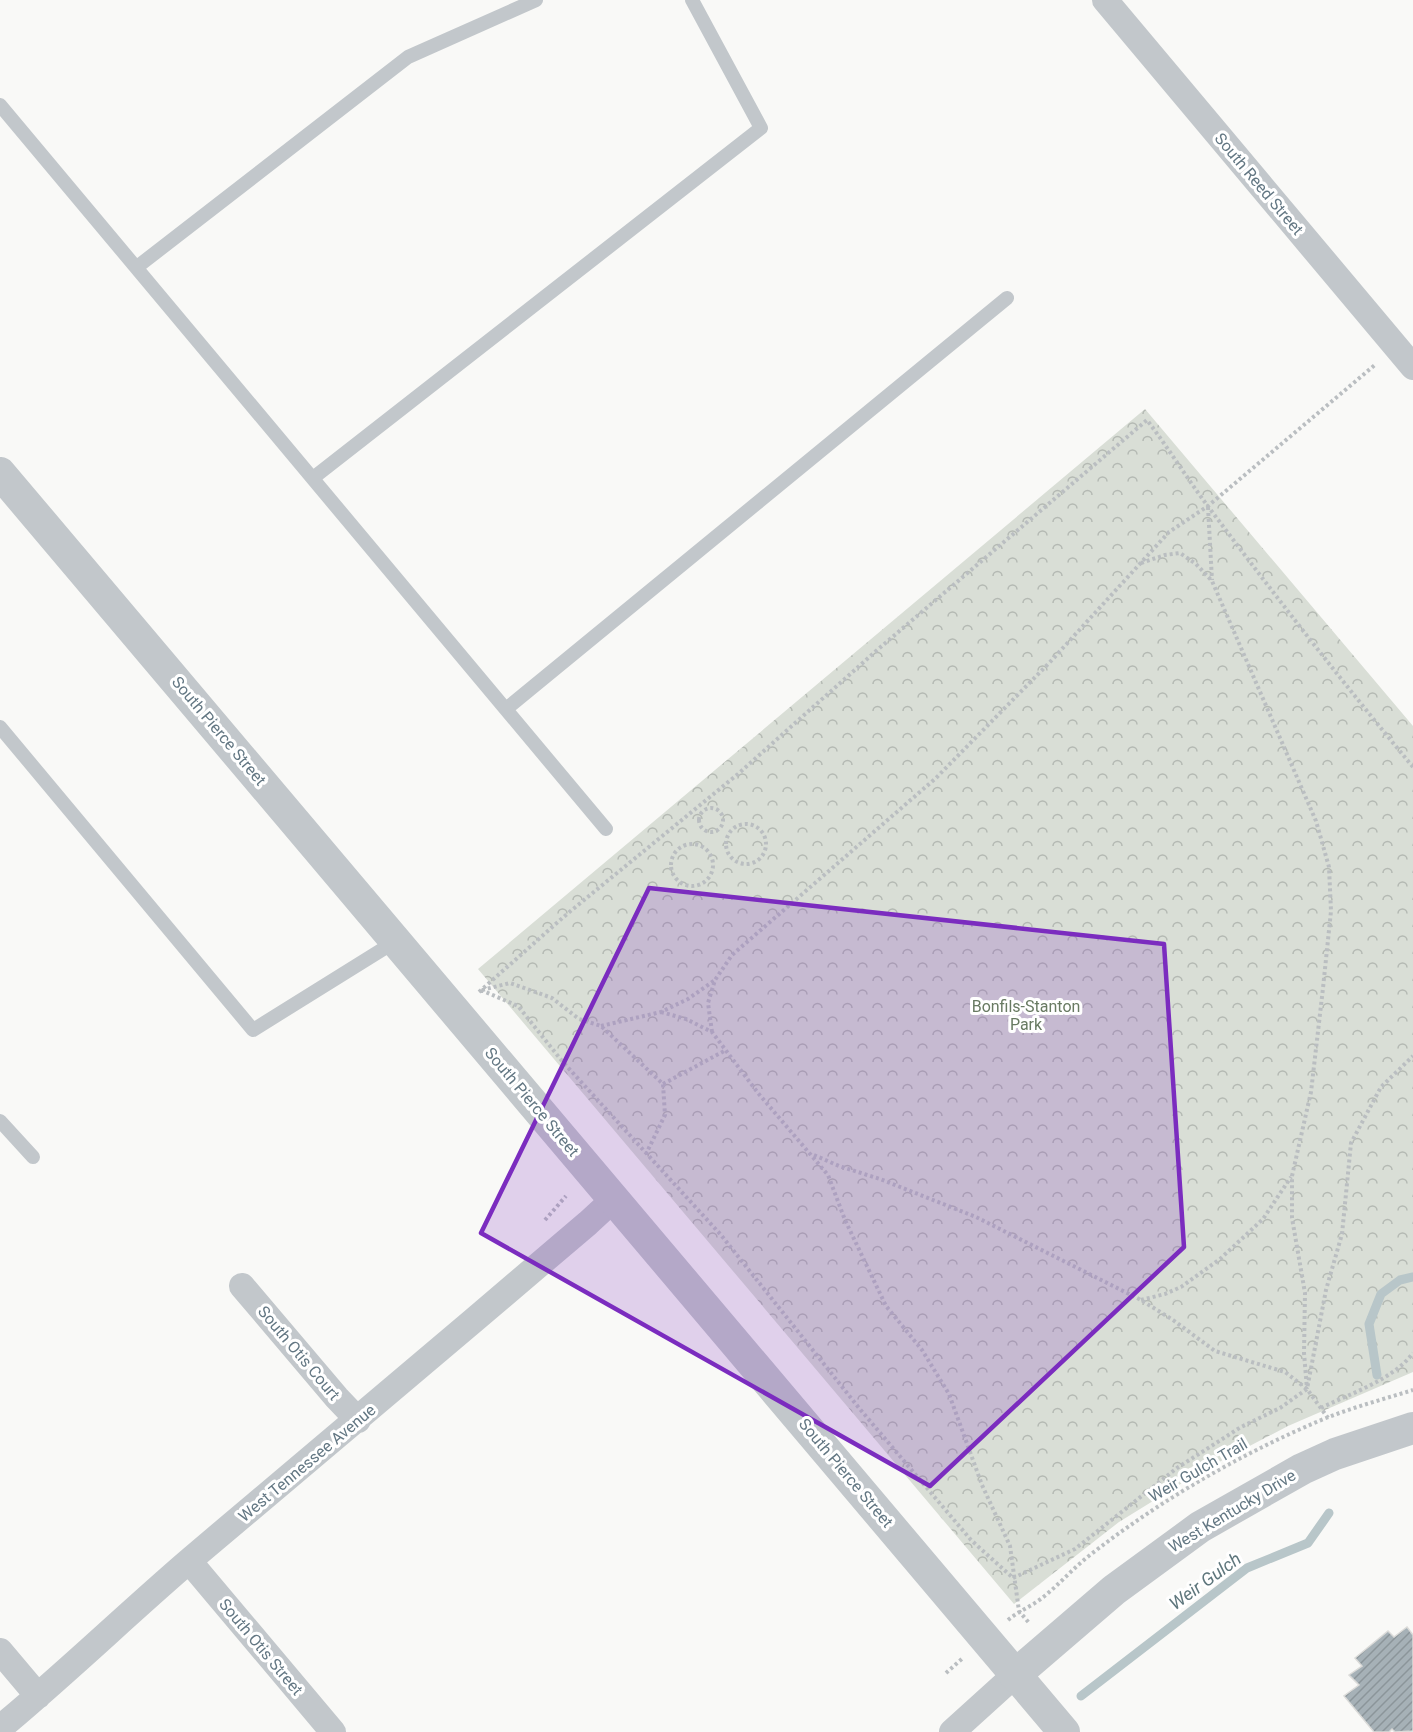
<svg xmlns="http://www.w3.org/2000/svg" width="1413" height="1732" viewBox="0 0 1413 1732" font-family="Roboto,sans-serif">
	<style>
		.park { fill: url(#park-crowns) }
		.lines { fill: none; stroke-linecap: round; stroke-linejoin: round }
		.stream { stroke: #b8c6c9; stroke-width: 9 }
		.building { fill: url(#building-hatch); stroke: #dbdbd9; stroke-width: 1.5 }
		.path { stroke: #babec1; stroke-width: 4; stroke-dasharray: 3 3; stroke-linecap: butt }
		.service { stroke: #c2c7cb; stroke-width: 14 }
		.minor { stroke: #c2c7cb; stroke-width: 26 }
		.tertiary { stroke: #c2c7cb; stroke-width: 32 }
		.marked { fill: #7b2cbf; fill-opacity: 0.2; stroke: #7b2cbf; stroke-width: 4.5; stroke-linejoin: round }
		.labels { text-anchor: middle; dominant-baseline: central; stroke-width: 6; stroke-linejoin: round; paint-order: stroke }
		.street-label { font-size: 16px; fill: #637783; stroke: #fff }
		.park-label { font-size: 16px; fill: #687a62; stroke: #fff }
		.water-label { font-size: 18px; font-style: italic; fill: #5e767c; stroke: #fff }
	</style>
	<defs>
		<pattern id="park-crowns" width="20" height="18" patternUnits="userSpaceOnUse" patternTransform="scale(1.5)"><rect width="20" height="18" fill="#d9ded6"/><path d="M2 6a3 3 0 1 1 6 0M12 15a3 3 0 1 1 6 0" fill="none" stroke="#b4b9b3"/></pattern>
		<pattern id="building-hatch" width="6" height="6" patternUnits="userSpaceOnUse" patternTransform="scale(1.5)"><rect width="6" height="6" fill="#a6b1b7"/><path d="M-1 1l2-2M0 6l6-6M5 7l2-2" fill="none" stroke="#8b959a"/></pattern>
	</defs>
	<rect width="100%" height="100%" fill="#f9f9f7"/>
	<!-- park -->
	<path class="park" d="M1145,409L1413,726V1372L1288,1426L1200,1472L1119,1522L1014,1604L478,969Z"/>
	<g class="lines">
		<!-- stream -->
		<path class="stream" d="M1377,1375L1369,1324L1381,1294L1400,1280L1413,1277
			M1081,1696L1247,1568L1308,1543L1329,1513"/>
	</g>
	<!-- building -->
	<path class="building" d="M1407,1627L1413,1635V1731L1395,1732L1392,1729L1389,1732H1374L1344,1696L1359,1685L1349,1675L1362,1666L1355,1658L1388,1631L1394,1637Z"/>
	<g class="lines">
		<!-- path -->
		<path class="path" d="M1208,507L1212,580
			M1141,563L1165,555L1180,553L1196,564L1212,581L1316,821L1329,867L1331,911L1323,988L1311,1092L1292,1176V1218L1305,1293L1304,1353L1307,1389
			M699 820a12 12 0 1 1 24 0a12 12 0 1 1-24 0Z
			M726 844a20 20 0 1 1 40 0a20 20 0 1 1-40 0Z
			M671 865a21 21 0 1 1 42 0a21 21 0 1 1-42 0Z
			M481,990L518,1006L562,1061L721,1235L859,1408L971,1540L1013,1578
			M482,990L510,983L552,998L579,1019L601,1026L663,1084L665,1115L646,1154
			M479,992L567,914L738,774L876,651L1147,420C1169,449 1188,480 1210,509C1276,597 1343,683 1413,767
			M661,1012L686,1019L712,1032L758,1093L828,1175L845,1220L886,1306L922,1350L949,1394L982,1485L1010,1546L1019,1611L1030,1624
			M601,1026L661,1012L688,999L715,980
			M712,1032L708,1003L715,980L732,955L936,778L1051,661L1169,532L1208,506L1376,364
			M663,1084L726,1050
			M814,1155L839,1166L880,1179L976,1217L1141,1300L1173,1320L1215,1351L1285,1372L1307,1389L1328,1418
			M545,1220L566,1196
			M1141,1300L1165,1294L1181,1287L1220,1259L1263,1219L1291,1177
			M1321,1408C1351,1393 1393,1380 1413,1353
			M1013,1578L1075,1549L1177,1468L1241,1427L1280,1408L1307,1389L1326,1290L1342,1234L1351,1143L1381,1087L1413,1056
			M1008,1620C1019,1611 1032,1606 1042,1598C1059,1585 1073,1568 1090,1555C1162,1499 1242,1453 1326,1418C1354,1407 1384,1399 1413,1390
			M946,1673L963,1658"/>
		<!-- service -->
		<path class="service" d="M0,105L606,829
			M137,267L408,57L536,0
			M313,478L761,128L692,0
			M506,709L1007,298
			M0,727L253,1030L396,941
			M0,1121L33,1157"/>
		<!-- minor -->
		<path class="minor" d="M1105,0L1413,367
			M242,1286L337,1398L358,1420
			M189,1561L333,1732
			M0,1651L38,1696
			M0,1728C65,1674 126,1615 190,1560C323,1447 456,1336 588,1223L614,1199
			M952,1732L1015,1675"/>
		<!-- tertiary -->
		<path class="tertiary" d="M0,473L1064,1732
			M1015,1675L1114,1590L1200,1527L1302,1469L1335,1454L1413,1428"/>
	</g>
	<!-- marked area -->
	<path class="marked" d="M649,888L1164,944L1184,1247L930,1486L481,1233Z"/>
	<g class="labels">
		<!-- street labels -->
		<g class="street-label">
			<text transform="translate(1259 184) rotate(50)">South Reed Street</text>
			<text transform="translate(219 731) rotate(50)">South Pierce Street</text>
			<text transform="translate(532 1102) rotate(50)">South Pierce Street</text>
			<text transform="translate(299 1353) rotate(50)">South Otis Court</text>
			<text transform="translate(307 1463) rotate(-40)">West Tennessee Avenue</text>
			<text transform="translate(1198 1470) rotate(-30)">Weir Gulch Trail</text>
			<text transform="translate(846 1473) rotate(50)">South Pierce Street</text>
			<text transform="translate(1232 1511) rotate(-31)">West Kentucky Drive</text>
			<text transform="translate(261 1647) rotate(50)">South Otis Street</text>
		</g>
		<!-- park labels -->
		<g class="park-label">
			<text x="1026" y="1006">Bonfils-Stanton<tspan x="1026" dy="18">Park</tspan></text>
		</g>
		<!-- water labels -->
		<g class="water-label">
			<text transform="translate(1205 1581) rotate(-36)">Weir Gulch</text>
		</g>
	</g>
</svg>
